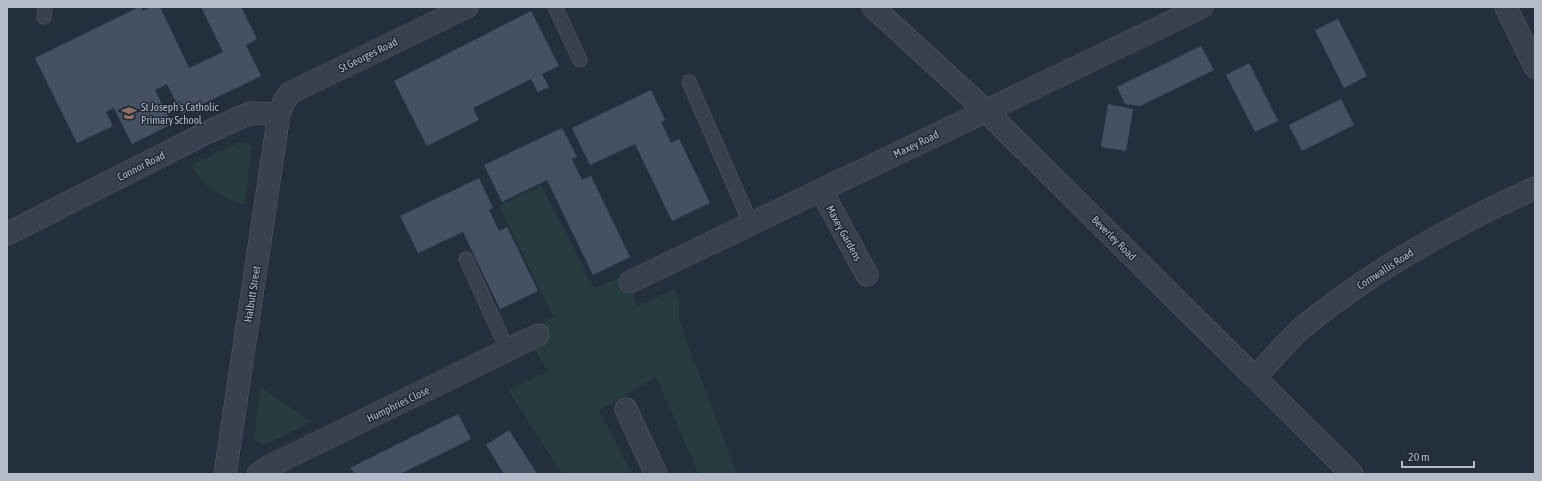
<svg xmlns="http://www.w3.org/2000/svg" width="1542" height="481" viewBox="0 0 1542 481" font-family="'Asap Condensed',sans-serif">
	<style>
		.green { fill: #263c3f }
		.building { fill: #455162 }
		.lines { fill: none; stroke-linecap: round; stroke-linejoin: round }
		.service-casing { stroke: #565f6c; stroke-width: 15 }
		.minor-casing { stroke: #565f6c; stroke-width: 23 }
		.tertiary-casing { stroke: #565f6c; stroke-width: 23 }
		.service { stroke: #38414e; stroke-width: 14 }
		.minor { stroke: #38414e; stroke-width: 22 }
		.tertiary { stroke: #38414e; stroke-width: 22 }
		.labels { text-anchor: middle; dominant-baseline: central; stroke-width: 3; stroke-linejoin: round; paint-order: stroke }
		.street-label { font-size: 11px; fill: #b4bcc9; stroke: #1d2633 }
		.poi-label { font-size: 11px; fill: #b4bcc9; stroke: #1d2633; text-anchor: start }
	</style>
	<rect width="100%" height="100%" fill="#242f3e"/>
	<!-- green -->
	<path class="green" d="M243,142L252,147L244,205C221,198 203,186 191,165L237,143Z
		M541,185L594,289L624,275L637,306L675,289L679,300V317L684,334L737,474H699L656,377L599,410L632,474H562L508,390L548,371L525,332L554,317L499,206Z
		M261,386V387L311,422L269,443C261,445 259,444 254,438Z"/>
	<!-- building -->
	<path class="building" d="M139,7H142V11L151,7H160L189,68L223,52L201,7H241L257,39L246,45L261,76L182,114L167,84L155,90L172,124L132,144L114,108L106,112L113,126L77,143L35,58Z
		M531,11L559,66L542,74L549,87L538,92L531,79L473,108L479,120L427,146L394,81Z
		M1338,19L1367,76L1344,88L1315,30Z
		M1201,46L1214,70L1140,106L1125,104L1117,87Z
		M1249,63L1278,121L1255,132L1226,75Z
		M651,90L665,120L661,122L671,143L679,139L710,203L672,221L635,144L590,165L572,128Z
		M1341,99L1354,125L1302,151L1289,125Z
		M1108,104L1133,109L1126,151L1101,147Z
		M562,128L577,157L572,159L582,180L591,176L630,257L593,275L547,180L502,202L484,165Z
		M479,178L493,208L489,210L499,231L507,227L538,291L500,309L463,232L418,253L400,216Z
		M458,414L471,439L437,456L400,474H356L350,468Z
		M509,430L537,474H504L486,445Z"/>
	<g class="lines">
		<defs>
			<path id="service" d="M555,7L580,60
				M44,17L45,7
				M689,82L751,224
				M466,259L508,351"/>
			<path id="minor" d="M1506,7L1535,67
				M821,190L867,275
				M7,234L204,134L250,113L279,114
				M630,282L1202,7
				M1255,377C1271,361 1286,342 1303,327C1373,270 1453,225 1535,188
				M626,409L656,474
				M225,474L279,114L284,101L290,93L467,7
				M258,474L270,466L538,335"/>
			<path id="tertiary" d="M873,7L985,110L1352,474"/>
		</defs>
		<!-- service casing -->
		<use href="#service" class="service-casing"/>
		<!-- minor casing -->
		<use href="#minor" class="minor-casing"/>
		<!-- tertiary casing -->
		<use href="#tertiary" class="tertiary-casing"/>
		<!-- service -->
		<use href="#service" class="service"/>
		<!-- minor -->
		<use href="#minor" class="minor"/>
		<!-- tertiary -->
		<use href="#tertiary" class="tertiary"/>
	</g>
	<!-- icons -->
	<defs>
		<symbol id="school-bare" viewBox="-9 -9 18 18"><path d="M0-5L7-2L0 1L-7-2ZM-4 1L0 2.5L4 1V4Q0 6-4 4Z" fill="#8d6e63" stroke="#1d2633" stroke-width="2.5" paint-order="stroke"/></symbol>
	</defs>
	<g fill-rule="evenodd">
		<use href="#school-bare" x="118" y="102" width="22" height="22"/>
	</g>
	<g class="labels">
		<!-- street labels -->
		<g class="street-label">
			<text transform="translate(368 55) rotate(-26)">St Georges Road</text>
			<text transform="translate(916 144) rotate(-26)">Maxey Road</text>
			<text transform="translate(141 166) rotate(-27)">Connor Road</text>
			<text transform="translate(844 233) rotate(61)">Maxey Gardens</text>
			<text transform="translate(1114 238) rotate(45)">Beverley Road</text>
			<text transform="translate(1385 269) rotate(-33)">Cornwallis Road</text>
			<text transform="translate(252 294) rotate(-81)">Halbutt Street</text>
			<text transform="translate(398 404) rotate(-26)">Humphries Close</text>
		</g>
		<!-- poi labels -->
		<g class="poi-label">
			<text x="141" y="107">St Joseph's Catholic<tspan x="141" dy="13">Primary School</tspan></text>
		</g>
	</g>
	<!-- border -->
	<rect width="1542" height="481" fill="none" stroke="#b4bcc9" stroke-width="16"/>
	<!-- scale -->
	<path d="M1402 461v6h72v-6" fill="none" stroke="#b4bcc9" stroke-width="2"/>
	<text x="1408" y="461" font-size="12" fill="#b4bcc9" stroke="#1d2633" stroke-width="3" paint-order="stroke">20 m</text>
</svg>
